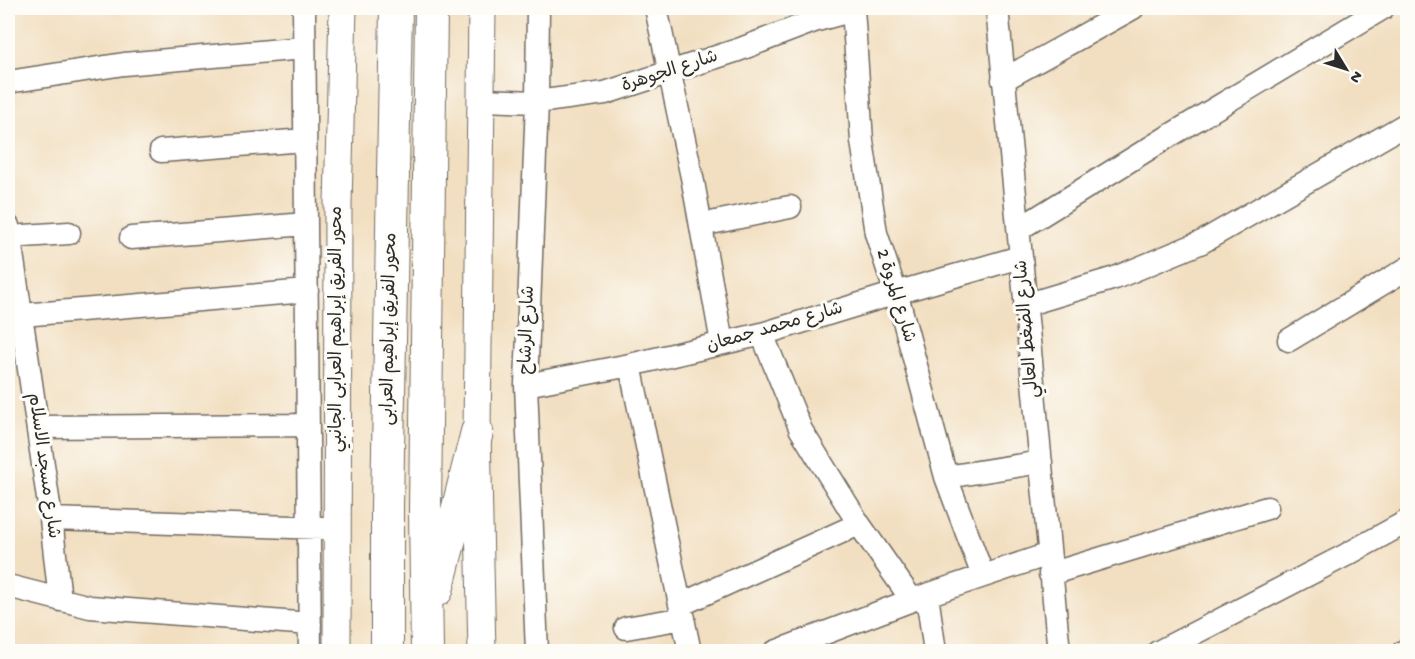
<svg xmlns="http://www.w3.org/2000/svg" width="1415" height="659" viewBox="0 0 1415 659" font-family="'Gochi Hand','Playpen Sans Arabic',sans-serif">
	<style>
		.lines { fill: none; stroke-linecap: round; stroke-linejoin: round }
		.minor-casing { stroke: #716a60; stroke-width: 25 }
		.tertiary-casing { stroke: #716a60; stroke-width: 29 }
		.secondary-casing { stroke: #716a60; stroke-width: 34 }
		.minor { stroke: #fff; stroke-width: 22 }
		.tertiary { stroke: #fff; stroke-width: 27 }
		.secondary { stroke: #fff; stroke-width: 32 }
		.labels { text-anchor: middle; dominant-baseline: central; stroke-width: 6; stroke-linejoin: round; paint-order: stroke }
		.street-label { font-size: 18px; fill: #2b2b2b; stroke: #fdfcf7 }
	</style>
	<rect width="100%" height="100%" fill="#fdfcf7"/>
	<filter id="ink" filterUnits="userSpaceOnUse"><feTurbulence type="fractalNoise" baseFrequency=".0167" numOctaves="2"/><feDisplacementMap in="SourceGraphic" scale="12" xChannelSelector="R" yChannelSelector="G"/><feConvolveMatrix kernelMatrix="1 2 1 2 8 2 1 2 1" color-interpolation-filters="sRGB"/></filter>
	<filter id="wash" filterUnits="userSpaceOnUse"><feTurbulence type="fractalNoise" baseFrequency=".008" numOctaves="4" result="noise"/><feDisplacementMap in="SourceGraphic" scale="24" xChannelSelector="R" yChannelSelector="G"/><feGaussianBlur stdDeviation="1.35" result="paint"/><feColorMatrix in="noise" values="0 0 0 0 0 0 0 0 0 0 0 0 0 0 0 0 0 1.4 0 .05"/><feComposite in="paint" operator="in"/></filter>
	<g filter="url(#wash)">
		<rect width="100%" height="100%" fill="#f2dfc1"/>
	</g>
	<g filter="url(#ink)">
		<g class="lines">
			<defs>
				<path id="minor" d="M304,8L310,652
					M656,8L693,182L722,343
					M853,8L862,141L876,233L900,306L946,477L983,576
					M997,8L1059,652
					M1003,80L1133,8
					M8,82L124,64L304,48
					M481,100L537,102L605,93L738,50L814,21L854,10
					M161,151L305,140
					M701,225L790,207
					M8,226L51,519L60,600
					M1019,229L1166,138L1383,8
					M9,237L69,233
					M131,238L306,224
					M1025,305L1115,278L1202,242L1408,123
					M22,315L307,291
					M762,334L801,430L859,524L912,600
					M1289,340L1408,268
					M630,365L690,652
					M526,385L630,365L762,334L896,293L1020,257
					M38,427L308,425
					M946,477L1041,462
					M51,519L323,528
					M1050,574L1267,508
					M8,586L90,607L310,624
					M927,595L935,652
					M682,604L859,524
					M626,628L684,618
					M537,652L526,385L537,102L538,8
					M775,652L912,600L1049,554
					M1158,652L1346,555L1408,521
					M1403,652L1408,649"/>
				<path id="tertiary" d="M337,652L338,204L343,8
					M482,652L477,432L482,8"/>
				<path id="secondary" d="M437,590L477,432
					M387,652V507L396,8
					M427,652L425,510L431,8"/>
			</defs>
			<!-- minor casing -->
			<use href="#minor" class="minor-casing"/>
			<!-- tertiary casing -->
			<use href="#tertiary" class="tertiary-casing"/>
			<!-- secondary casing -->
			<use href="#secondary" class="secondary-casing"/>
			<!-- minor -->
			<use href="#minor" class="minor"/>
			<!-- tertiary -->
			<use href="#tertiary" class="tertiary"/>
			<!-- secondary -->
			<use href="#secondary" class="secondary"/>
		</g>
	</g>
	<g class="labels">
		<!-- street labels -->
		<g class="street-label">
			<text transform="translate(670 72) rotate(-18)">شارع الجوهرة</text>
			<text transform="translate(895 296) rotate(73)">شارع المروة 2</text>
			<text transform="translate(775 328) rotate(-16)">شارع محمد جمعان</text>
			<text transform="translate(337 329) rotate(-90)">محور الفريق إبراهيم العرابى الجانبي</text>
			<text transform="translate(390 329) rotate(-89)">محور الفريق إبراهيم العرابى</text>
			<text transform="translate(1028 329) rotate(-95)">شارع الضغط العالي</text>
			<text transform="translate(528 330) rotate(-88)">شارع الرشاح</text>
			<text transform="translate(43 466) rotate(82)">شارع مسجد الاسلام</text>
		</g>
	</g>
	<!-- margin -->
	<rect width="1415" height="659" fill="none" stroke="#fdfcf7" stroke-width="30"/>
	<!-- north arrow -->
	<g transform="translate(1346 69) rotate(128)" stroke="#fdfcf7" stroke-width="4.5" paint-order="stroke">
	<path d="M0-4.5L10 22L0 15L-10 22Z" fill="#2b2b2b"/>
	<text y="-9" font-size="16" font-weight="bold" text-anchor="middle" fill="#2b2b2b">N</text>
	</g>
</svg>
